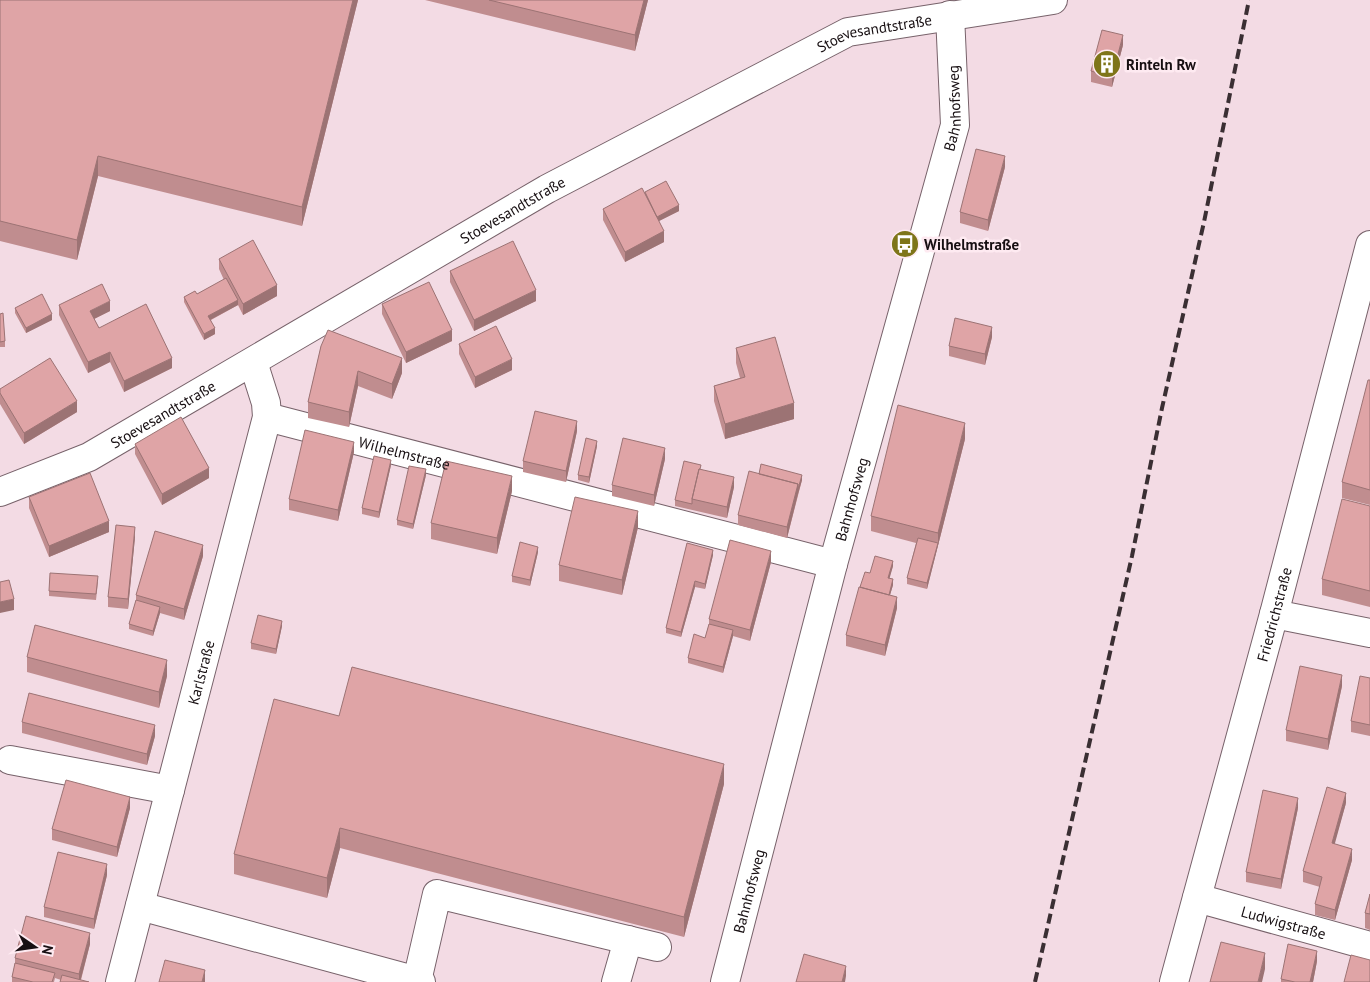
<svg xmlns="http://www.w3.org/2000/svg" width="1370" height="982" viewBox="0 0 1370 982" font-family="'PT Sans',sans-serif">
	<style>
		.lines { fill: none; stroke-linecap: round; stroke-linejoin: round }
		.minor-casing { stroke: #77626a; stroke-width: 30 }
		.minor { stroke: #fff; stroke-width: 28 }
		.rail { stroke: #3a2f33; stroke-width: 4; stroke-dasharray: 10 5; stroke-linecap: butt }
		.wall { fill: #c08d8f }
		.shaded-wall { fill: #9c7374 }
		.building { fill: #dfa4a6; stroke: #9c7374 }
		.labels { text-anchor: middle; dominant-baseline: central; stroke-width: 5; stroke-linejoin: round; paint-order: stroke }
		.street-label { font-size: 15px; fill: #170f12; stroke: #feeaf1 }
		.poi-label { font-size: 15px; font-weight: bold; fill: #170f12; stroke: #feeaf1; text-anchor: start }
	</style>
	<rect width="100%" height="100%" fill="#f3dbe4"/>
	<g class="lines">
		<defs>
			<g id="minor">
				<path id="s1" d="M267,417L833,564"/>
				<path id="s2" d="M0,492L89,457L547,189L848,32L1053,0"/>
				<path d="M1274,614L1370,633"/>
				<path d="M10,760L170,790"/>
				<path id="s3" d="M1197,898L1370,946"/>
				<path d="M140,906L421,982"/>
				<path d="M417,981L437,894L657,947"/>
				<path id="s4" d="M120,982L267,417L266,403L253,362"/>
				<path d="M616,982L628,940"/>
				<path id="s5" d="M725,982L833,564L955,125L950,15"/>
				<path id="s6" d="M1174,982L1274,614L1370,245"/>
			</g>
		</defs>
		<!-- minor casing -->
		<use href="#minor" class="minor-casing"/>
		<!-- minor -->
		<use href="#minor" class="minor"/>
		<!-- rail -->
		<path class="rail" d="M1035,982L1132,556L1162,408L1204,222L1249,0"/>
	</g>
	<!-- wall -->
	<path class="wall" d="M0,0H358L302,226L98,176L77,260L0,241Z
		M425,0H648L635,51Z
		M1123,45L1112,87L1091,82V71Z
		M1005,167L988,231L960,223V212Z
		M645,192L679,211L659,221L664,242L625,262L603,220V209Z
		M219,259L277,296L243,315L238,305L211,320L215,334L204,340L184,302V297L197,294L224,280L219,269Z
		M450,271L536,301L474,331L450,282Z
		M382,304L452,341L406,363L382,314Z
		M59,305L110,311L94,319L99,328L172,368L124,392L110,362L88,373L59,315Z
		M15,308L52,320L26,333L15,313Z
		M0,314L5,341V347H0Z
		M992,337L985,365L949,356V346Z
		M459,344L512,370L475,388L459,354Z
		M321,346L402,373L392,399L358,386L349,427L308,418V402Z
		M736,348L794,419L725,439L714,401V386L740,378L736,363Z
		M1370,380V505L1342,498V482Z
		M0,389L77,412L24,444L0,404Z
		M577,431L566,482L523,472V461Z
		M965,439L927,589L907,584V578L916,543L871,531V516Z
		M135,444L209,478L162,505L135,454Z
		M597,446L589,483L578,480V475Z
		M354,452L338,521L289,510V499Z
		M665,459L654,506L612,496V485Z
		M391,465L379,518L362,514V508Z
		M701,469L734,487L727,518L675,506V500Z
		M759,474L802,480L787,538L738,525V515Z
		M426,475L413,529L397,525V520Z
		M512,491L497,554L431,539V523Z
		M29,497L109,532L49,557L29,508Z
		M1370,506V607L1322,595V579Z
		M638,527L622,595L559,581V565Z
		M135,537L128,609L108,607V597Z
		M687,543L713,555L705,589L695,587L681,637L666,633V628Z
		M538,552L530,586L512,582V576Z
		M203,556L184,620L160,613L153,636L129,629V624L136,600V595Z
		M771,562L750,641L733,636L723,673L688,663V658L705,638L709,624V619Z
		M893,566L889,578L893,585L890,595L897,608L885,656L846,646V635L860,587L870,573Z
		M98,582L96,600L49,596V591Z
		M282,626L276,654L251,649V643Z
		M27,657L167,676L159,708L27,672Z
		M1370,678V736L1351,732V721Z
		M1342,686L1328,750L1286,741V730Z
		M339,716L724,784L684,937L340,848L327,898L234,874V854Z
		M22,722L155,736L147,765L22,733Z
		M1346,803L1334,844L1352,860L1335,920L1315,915V904L1320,887L1303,882V871Z
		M130,808L117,857L52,840V829Z
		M1298,808L1281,889L1246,882V872Z
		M107,875L94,929L44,917V907Z
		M1370,894V930L1365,928V913Z
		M90,944L81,980H61L55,978L54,982H12V977L15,963V958Z
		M1317,961L1313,982H1281V979Z"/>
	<!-- shaded-wall -->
	<path class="shaded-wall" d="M353,0H358L302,226V207Z
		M644,0H648L635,51V35Z
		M1123,35V45L1112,87V77Z
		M98,156V176L77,260V240Z
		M1005,156V167L988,231V220Z
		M679,205V211L655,223V218Z
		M664,231V242L625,262V252Z
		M277,285V296L243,315V304Z
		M536,290V301L474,331V320Z
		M238,300V305L208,321V316Z
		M110,301V311L90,321V311Z
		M52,314V320L26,333V328Z
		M992,327V337L985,365V354Z
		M215,328V334L204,340V334Z
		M452,330V341L406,363V352Z
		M110,352V362L88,373V362Z
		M172,358V368L124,392V381Z
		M402,358V373L392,399V384Z
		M512,359V370L475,388V377Z
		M358,371V386L349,427V412Z
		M77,401V412L24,444V433Z
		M794,403V419L725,439V424Z
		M577,421V431L566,482V471Z
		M965,423V439L927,589V583L938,543V533Z
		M597,441V446L589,483V477Z
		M354,442V452L338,521V510Z
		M665,448V459L654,506V495Z
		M391,460V465L379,518V512Z
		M209,468V478L162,505V494Z
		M426,469V475L413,529V524Z
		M802,475V480L798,494V489Z
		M512,476V491L497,554V538Z
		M734,477V487L727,518V507Z
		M798,484V494L787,538V527Z
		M638,511V527L622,595V580Z
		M109,521V532L49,557V546Z
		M135,527V537L128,609V599Z
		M203,545V556L184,620V609Z
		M538,547V552L530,586V580Z
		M713,550V555L705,589V584Z
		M771,551V562L750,641V630Z
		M893,561V566L888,584V578Z
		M893,579V585L887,605V600Z
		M695,581V587L681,637V632Z
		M897,597V608L885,656V645Z
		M14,599V610L0,613V602Z
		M160,607V613L153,636V631Z
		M282,621V626L276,654V649Z
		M733,630V636L723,673V667Z
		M167,660V676L159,708V692Z
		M1342,675V686L1328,750V739Z
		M155,725V736L147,765V754Z
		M724,764V784L684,937V917Z
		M1346,793V803L1332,854V843Z
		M130,797V808L117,857V847Z
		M1298,798V808L1281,889V879Z
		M340,828V848L327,898V878Z
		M1352,849V860L1335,920V910Z
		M107,864V875L94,929V919Z
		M90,933V944L80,982H79V974Z
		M1317,951V961L1313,982H1310Z
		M1265,953V969L1262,982H1258Z
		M846,966V976L845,982H842Z
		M205,970V982H202Z"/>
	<!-- building -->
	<path class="building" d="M0,0H353L302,207L98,156L77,240L0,221Z
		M489,0H644L635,35Z
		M1102,30L1123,35L1112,77L1091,71Z
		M976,149L1005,156L988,220L960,212Z
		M666,181L679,205L657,217L645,192Z
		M642,188L664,231L625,252L603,209Z
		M253,240L277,285L243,304L219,259Z
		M513,241L536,290L474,320L450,271Z
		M226,278L238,300L208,316L215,328L204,334L184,297L195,291L197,294Z
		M429,282L452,330L406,352L382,304Z
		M102,284L110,301L90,311L99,328L146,304L172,358L124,381L110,352L88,362L59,305Z
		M42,294L52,314L26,328L15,308Z
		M3,313L5,341L0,342V314Z
		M955,318L992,327L985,354L949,346Z
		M496,326L512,359L475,377L459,344Z
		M328,330L402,358L392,384L358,371L349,412L308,402L321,346Z
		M775,337L794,403L725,424L714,386L745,377L736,348Z
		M50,358L77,401L24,433L0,393V389Z
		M1368,380H1370V490L1342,482Z
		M898,405L965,423L938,533L871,516Z
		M535,411L577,421L566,471L523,461Z
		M181,417L209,468L162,494L135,444Z
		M305,430L354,442L338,510L289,499Z
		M586,438L597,441L589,477L578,475Z
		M623,438L665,448L654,495L612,485Z
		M374,456L391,460L379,512L362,508Z
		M446,461L512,476L497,538L431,523Z
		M684,461L701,465L700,469H699L692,499V504L675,500Z
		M761,464L802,475L798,489V484L759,474Z
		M409,466L426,469L413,524L397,520Z
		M699,469L734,477L727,507L692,499Z
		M749,471L798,484L787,527L738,515Z
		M90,473L109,521L49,546L29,497Z
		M575,497L638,511L622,580L559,565Z
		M1342,499L1370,506V591L1322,579Z
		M116,525L135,527L128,599L108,597Z
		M155,531L203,545L184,609L136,595Z
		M918,538L938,543L927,583L907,578Z
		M730,540L771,551L750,630L709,619Z
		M520,542L538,547L530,580L512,576Z
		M687,543L713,550L705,584L695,581L681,632L666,628Z
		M875,556L893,561L888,578L893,579L889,595L860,587L865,572L870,573Z
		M50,573L98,576L96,594L49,591Z
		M9,580L14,599L0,602V582Z
		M859,587L897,597L885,645L846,635Z
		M136,600L160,607L153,631L129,624Z
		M258,615L282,621L276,649L251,643Z
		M709,624L733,630L723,667L688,658L694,634L705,638Z
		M35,625L167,660L159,692L27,657Z
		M1300,666L1342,675L1328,739L1286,730Z
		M352,667L724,764L684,917L340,828L327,878L234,854L274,699L339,716Z
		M1360,676L1370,678V725L1351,721Z
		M29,693L155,725L147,754L22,722Z
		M66,780L130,797L117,847L52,829Z
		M1327,787L1346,793L1332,843L1352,849L1335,910L1315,904L1322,877L1303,871Z
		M1263,790L1298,798L1281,879L1246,872Z
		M58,852L107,864L94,919L44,907Z
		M1370,894V914L1365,913Z
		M26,916L90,933L79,974L15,958Z
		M1221,942L1265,953L1258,982H1210Z
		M1288,944L1317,951L1310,982H1295L1281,979Z
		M804,954L846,966L842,982H796Z
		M1351,955L1370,960V982H1344Z
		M165,960L205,970L202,982H159Z
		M15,963L55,973L52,982H33L12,977Z
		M62,975L89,982H60Z"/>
	<!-- icons -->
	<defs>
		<symbol id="building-disc" viewBox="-11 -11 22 22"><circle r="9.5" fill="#7e7519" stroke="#feeaf1"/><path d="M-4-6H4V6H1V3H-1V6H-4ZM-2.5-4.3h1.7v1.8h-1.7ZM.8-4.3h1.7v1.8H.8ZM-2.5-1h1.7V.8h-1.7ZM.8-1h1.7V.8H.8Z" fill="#fff"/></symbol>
		<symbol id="bus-disc" viewBox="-11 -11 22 22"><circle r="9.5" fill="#7e7519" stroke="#feeaf1"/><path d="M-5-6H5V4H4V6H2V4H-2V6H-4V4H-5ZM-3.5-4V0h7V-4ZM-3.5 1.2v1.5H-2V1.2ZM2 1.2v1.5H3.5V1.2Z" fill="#fff"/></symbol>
	</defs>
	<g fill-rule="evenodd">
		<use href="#building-disc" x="1091" y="48" width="32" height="32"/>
		<use href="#bus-disc" x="889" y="228" width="32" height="32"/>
	</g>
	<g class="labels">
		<!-- street labels -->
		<g class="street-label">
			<text stroke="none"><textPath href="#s2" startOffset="991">Stoevesandtstraße</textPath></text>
			<text stroke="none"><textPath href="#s5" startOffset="904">Bahnhofsweg</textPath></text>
			<text stroke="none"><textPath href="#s2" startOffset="586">Stoevesandtstraße</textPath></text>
			<text stroke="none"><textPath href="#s2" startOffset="181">Stoevesandtstraße</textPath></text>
			<text stroke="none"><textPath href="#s1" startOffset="142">Wilhelmstraße</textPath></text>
			<text stroke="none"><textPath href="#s5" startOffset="499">Bahnhofsweg</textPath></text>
			<text stroke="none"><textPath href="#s6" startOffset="381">Friedrichstraße</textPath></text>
			<text stroke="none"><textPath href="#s4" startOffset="320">Karlstraße</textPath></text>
			<text stroke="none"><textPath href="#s5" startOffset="94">Bahnhofsweg</textPath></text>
			<text stroke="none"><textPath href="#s3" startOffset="90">Ludwigstraße</textPath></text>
		</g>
		<!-- poi labels -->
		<g class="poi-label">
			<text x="1126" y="64">Rinteln Rw</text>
			<text x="924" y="244">Wilhelmstraße</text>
		</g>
	</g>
	<!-- north arrow -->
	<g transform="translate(35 947) rotate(103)" stroke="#feeaf1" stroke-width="4" paint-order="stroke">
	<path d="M0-4L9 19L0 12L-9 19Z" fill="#170f12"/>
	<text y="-8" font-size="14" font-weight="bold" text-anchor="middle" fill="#170f12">N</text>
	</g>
</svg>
